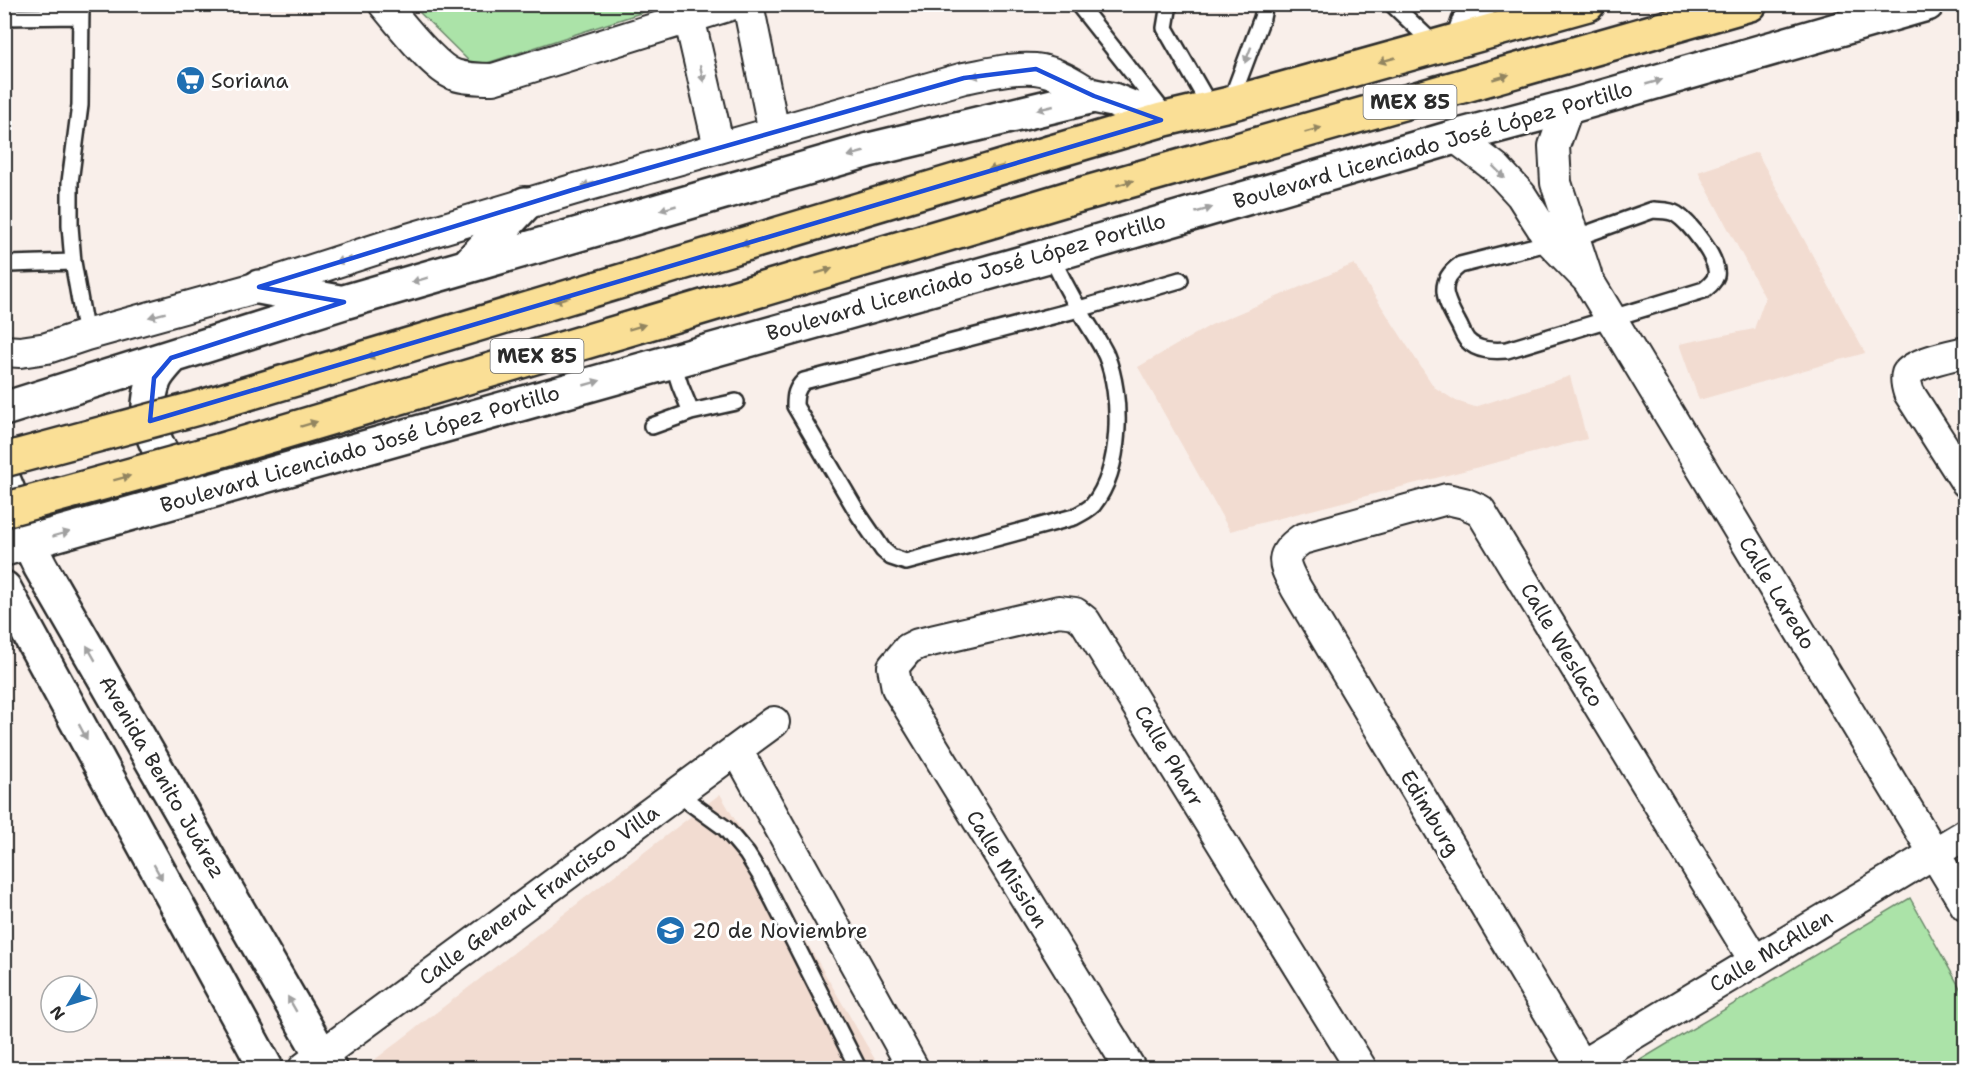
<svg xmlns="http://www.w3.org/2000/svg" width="1970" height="1073" viewBox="0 0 1970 1073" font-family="'Shantell Sans',sans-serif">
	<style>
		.built { fill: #f2dcd1 }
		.green { fill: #abe3a8; stroke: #6b876a; stroke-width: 1.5 }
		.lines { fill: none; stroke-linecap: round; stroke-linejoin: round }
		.lane-casing { stroke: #2b2b2b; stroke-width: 20 }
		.street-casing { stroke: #2b2b2b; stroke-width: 34 }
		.secondary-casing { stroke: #2b2b2b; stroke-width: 38 }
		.highway-casing { stroke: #2b2b2b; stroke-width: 38 }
		.lane { stroke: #fff; stroke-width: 15 }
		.street { stroke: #fff; stroke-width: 30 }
		.secondary { stroke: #fff; stroke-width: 33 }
		.highway { stroke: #fadf96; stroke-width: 33 }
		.highway-bridge-casing { stroke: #2b2b2b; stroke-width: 38; stroke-linecap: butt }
		.highway-bridge { stroke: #fadf96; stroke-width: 33 }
		.oneway { fill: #a0a0a0 }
		.oneway2 { fill: #928560 }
		.marked { fill: none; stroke: #1d4ed8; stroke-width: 4.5; stroke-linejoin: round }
		.labels { text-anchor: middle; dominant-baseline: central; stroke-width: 6; stroke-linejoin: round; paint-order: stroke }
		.shield { fill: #fff; stroke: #6b6b6b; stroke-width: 1.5 }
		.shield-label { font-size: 20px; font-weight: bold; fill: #2b2b2b }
		.poi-label { font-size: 21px; fill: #2b2b2b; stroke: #fff; text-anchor: start }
		.street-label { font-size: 21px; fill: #2b2b2b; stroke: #fff }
	</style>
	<rect width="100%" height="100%" fill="#f9efea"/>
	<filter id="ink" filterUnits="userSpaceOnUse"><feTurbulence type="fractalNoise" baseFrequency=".0167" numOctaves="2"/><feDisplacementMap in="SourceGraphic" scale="12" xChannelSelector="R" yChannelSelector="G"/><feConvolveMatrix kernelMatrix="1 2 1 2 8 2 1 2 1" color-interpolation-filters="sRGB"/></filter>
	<g filter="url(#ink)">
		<!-- built -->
		<path class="built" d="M1757,152L1865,353L1699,400L1679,344L1754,329L1765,298L1698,172Z
			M1354,264L1434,387L1456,401L1475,407L1570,376L1587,439L1230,531L1138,367L1211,325Z
			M720,794L880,1068H364Z"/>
		<!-- green -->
		<path class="green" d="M412,5H665L475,67Z
			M1910,898L1965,997V1068H1627Z"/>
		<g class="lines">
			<defs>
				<path id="lane" d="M81,4L80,105L70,182V226L73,262L86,335
					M1078,4L1165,114
					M1169,4L1165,28L1211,108
					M1392,4L1436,46
					M4,17L81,16
					M1230,103L1262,18L1265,4
					M1653,210C1660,211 1670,210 1676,214C1689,222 1720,260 1716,276C1714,282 1709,286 1704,290L1507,350C1493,351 1477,351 1467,340C1463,335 1461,328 1458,323C1446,301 1435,283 1460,265L1551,242L1575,238Z
					M1051,255C1060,276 1071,296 1083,316C1090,328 1100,342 1106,355C1123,396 1122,469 1093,505C1088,510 1080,514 1074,517L906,562L891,557L883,550L859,515L795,406C795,395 796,389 804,381L1079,309L1180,280
					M4,262L9,264L73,262
					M691,412L736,402
					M652,426L691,412L680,385L672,360
					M678,794L725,828L747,854L762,878L858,1068"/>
				<path id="street" d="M384,4C400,23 434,68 455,75C467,79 481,79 493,79L734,4
					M748,4L774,132
					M689,17L719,147
					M1568,107L1554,146L1556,183L1586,274
					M1455,137L1496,168L1521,195L1551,242L1588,280L1966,906
					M4,351L20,352L47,348L86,335L259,287L408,239L572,190L964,78C987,74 1012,67 1035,69C1056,71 1077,85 1094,96
					M1966,352C1953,355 1913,363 1907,374C1905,380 1907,387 1909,393L1966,482
					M737,750L913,1068
					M1581,1066L1296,588C1284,564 1277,556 1302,539L1447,499L1464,503L1480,510L1754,960
					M304,1068L774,722
					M1130,1068L897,688L893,667L908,649L918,644L1059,611L1075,613L1085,621L1361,1068
					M1577,1068L1966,834"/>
				<path id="secondary" d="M1463,39L1469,22L1480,4
					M467,266L525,204
					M259,287L339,302
					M171,358C165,365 157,373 154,381C140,420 156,459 190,481
					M4,409L344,302L869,150L1094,96L1113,100L1161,120
					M4,481L29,543L40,566L329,1068
					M4,549L1051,255L1455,137L1568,107L1927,4
					M4,588L266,1068"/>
				<path id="highway" d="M1052,152L1161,120L1229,104L1588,4
					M1069,198L1750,4"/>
			</defs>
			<!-- lane casing -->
			<use href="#lane" class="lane-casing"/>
			<!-- street casing -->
			<use href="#street" class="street-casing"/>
			<!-- secondary casing -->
			<use href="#secondary" class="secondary-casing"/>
			<!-- highway casing -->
			<use href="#highway" class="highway-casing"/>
			<!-- lane -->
			<use href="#lane" class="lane"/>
			<!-- street -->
			<use href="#street" class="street"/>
			<!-- secondary -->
			<use href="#secondary" class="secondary"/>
			<!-- highway -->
			<use href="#highway" class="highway"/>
			<defs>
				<path id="highway-bridge" d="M4,460L205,406L1052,152
					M4,510L222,450L1069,198"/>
			</defs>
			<!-- highway-bridge casing -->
			<use href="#highway-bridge" class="highway-bridge-casing"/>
			<!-- highway-bridge -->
			<use href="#highway-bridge" class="highway-bridge"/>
		</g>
		<!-- one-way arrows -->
		<defs><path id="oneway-solid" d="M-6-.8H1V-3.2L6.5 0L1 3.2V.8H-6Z" transform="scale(1.5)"/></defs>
		<g class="oneway">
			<use href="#oneway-solid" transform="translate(1248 55) rotate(111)"/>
			<use href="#oneway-solid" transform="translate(702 74) rotate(77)"/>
			<use href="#oneway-solid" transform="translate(980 75) rotate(170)"/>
			<use href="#oneway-solid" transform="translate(1654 82) rotate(-16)"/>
			<use href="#oneway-solid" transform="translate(1045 108) rotate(167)"/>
			<use href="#oneway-solid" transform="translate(856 154) rotate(164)"/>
			<use href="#oneway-solid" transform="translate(1499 172) rotate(45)"/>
			<use href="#oneway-solid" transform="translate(590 184) rotate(164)"/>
			<use href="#oneway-solid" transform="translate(668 208) rotate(164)"/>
			<use href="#oneway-solid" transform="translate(1204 210) rotate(-16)"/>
			<use href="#oneway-solid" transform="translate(343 260) rotate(162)"/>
			<use href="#oneway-solid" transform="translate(420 280) rotate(163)"/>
			<use href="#oneway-solid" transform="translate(157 315) rotate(165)"/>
			<use href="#oneway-solid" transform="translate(592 383) rotate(-16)"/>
			<use href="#oneway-solid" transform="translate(61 534) rotate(-16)"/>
			<use href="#oneway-solid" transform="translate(91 653) rotate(-120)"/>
			<use href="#oneway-solid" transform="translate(83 732) rotate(62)"/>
			<use href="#oneway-solid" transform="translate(158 872) rotate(61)"/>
			<use href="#oneway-solid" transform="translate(292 1004) rotate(-120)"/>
		</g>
		<g class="oneway2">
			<use href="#oneway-solid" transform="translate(1387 60) rotate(164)"/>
			<use href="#oneway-solid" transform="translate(1501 77) rotate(-16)"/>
			<use href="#oneway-solid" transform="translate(1313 130) rotate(-16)"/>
			<use href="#oneway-solid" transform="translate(996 168) rotate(163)"/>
			<use href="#oneway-solid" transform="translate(1125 183) rotate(-16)"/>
			<use href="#oneway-solid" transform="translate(749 243) rotate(163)"/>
			<use href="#oneway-solid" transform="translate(824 271) rotate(-17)"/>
			<use href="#oneway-solid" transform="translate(562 299) rotate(163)"/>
			<use href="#oneway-solid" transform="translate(637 327) rotate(-17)"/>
			<use href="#oneway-solid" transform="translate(375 355) rotate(163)"/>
			<use href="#oneway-solid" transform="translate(309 424) rotate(-17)"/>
			<use href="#oneway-solid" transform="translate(122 478) rotate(-15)"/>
		</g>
	</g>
	<!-- marked area -->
	<path class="marked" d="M1036,69L1094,96L1161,120L150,421L154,378L171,358L344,302L259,287L572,190L964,78Z"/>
	<!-- icons -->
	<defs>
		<symbol id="supermarket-disc" viewBox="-11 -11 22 22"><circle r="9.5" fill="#1f6fb2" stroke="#fff"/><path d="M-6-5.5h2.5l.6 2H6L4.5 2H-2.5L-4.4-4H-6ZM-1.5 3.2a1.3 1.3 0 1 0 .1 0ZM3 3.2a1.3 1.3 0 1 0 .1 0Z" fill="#fff"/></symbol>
		<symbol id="school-disc" viewBox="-11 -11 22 22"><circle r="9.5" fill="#1f6fb2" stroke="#fff"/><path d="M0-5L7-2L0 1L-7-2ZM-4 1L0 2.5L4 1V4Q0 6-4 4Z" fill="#fff"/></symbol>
	</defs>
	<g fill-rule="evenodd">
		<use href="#supermarket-disc" x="174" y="64" width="33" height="33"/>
		<use href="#school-disc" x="654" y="914" width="33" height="33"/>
	</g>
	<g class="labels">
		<!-- shield labels -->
		<g class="shield">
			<rect x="1363.5" y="85" width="93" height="34" rx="4.5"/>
			<rect x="490.5" y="339" width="93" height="34" rx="4.5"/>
		</g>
		<g class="shield-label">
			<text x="1410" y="102">MEX 85</text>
			<text x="537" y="356">MEX 85</text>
		</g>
		<!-- poi labels -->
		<g class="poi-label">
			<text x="211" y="81">Soriana</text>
			<text x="692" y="931">20 de Noviembre</text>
		</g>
		<!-- street labels -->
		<g class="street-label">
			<text transform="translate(1433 145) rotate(-16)">Boulevard Licenciado José López Portillo</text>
			<text transform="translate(966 277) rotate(-16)">Boulevard Licenciado José López Portillo</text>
			<text transform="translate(360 449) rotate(-16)">Boulevard Licenciado José López Portillo</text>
			<text transform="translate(1777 593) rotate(59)">Calle Laredo</text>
			<text transform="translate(1562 645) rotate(59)">Calle Weslaco</text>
			<text transform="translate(1169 756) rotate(59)">Calle Pharr</text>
			<text transform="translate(162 777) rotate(60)">Avenida Benito Juárez</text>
			<text transform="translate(1430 813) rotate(59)">Edimburg</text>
			<text transform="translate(1007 869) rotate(58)">Calle Mission</text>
			<text transform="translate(539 895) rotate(-36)">Calle General Francisco Villa</text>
			<text transform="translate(1771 951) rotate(-31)">Calle McAllen</text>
		</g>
	</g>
	<!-- margin -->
	<rect width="1970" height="1073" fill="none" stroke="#fff" stroke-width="24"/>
	<rect x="12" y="12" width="1946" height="1049" fill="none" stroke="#2b2b2b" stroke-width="2" filter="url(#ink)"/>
	<!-- north arrow -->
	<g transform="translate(69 1004) rotate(232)"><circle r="28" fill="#ffffff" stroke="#aaaaaa" stroke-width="1.5"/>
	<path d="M0-4.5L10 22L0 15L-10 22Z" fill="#1f6fb2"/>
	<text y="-9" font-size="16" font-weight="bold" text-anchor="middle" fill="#2b2b2b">N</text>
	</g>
</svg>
